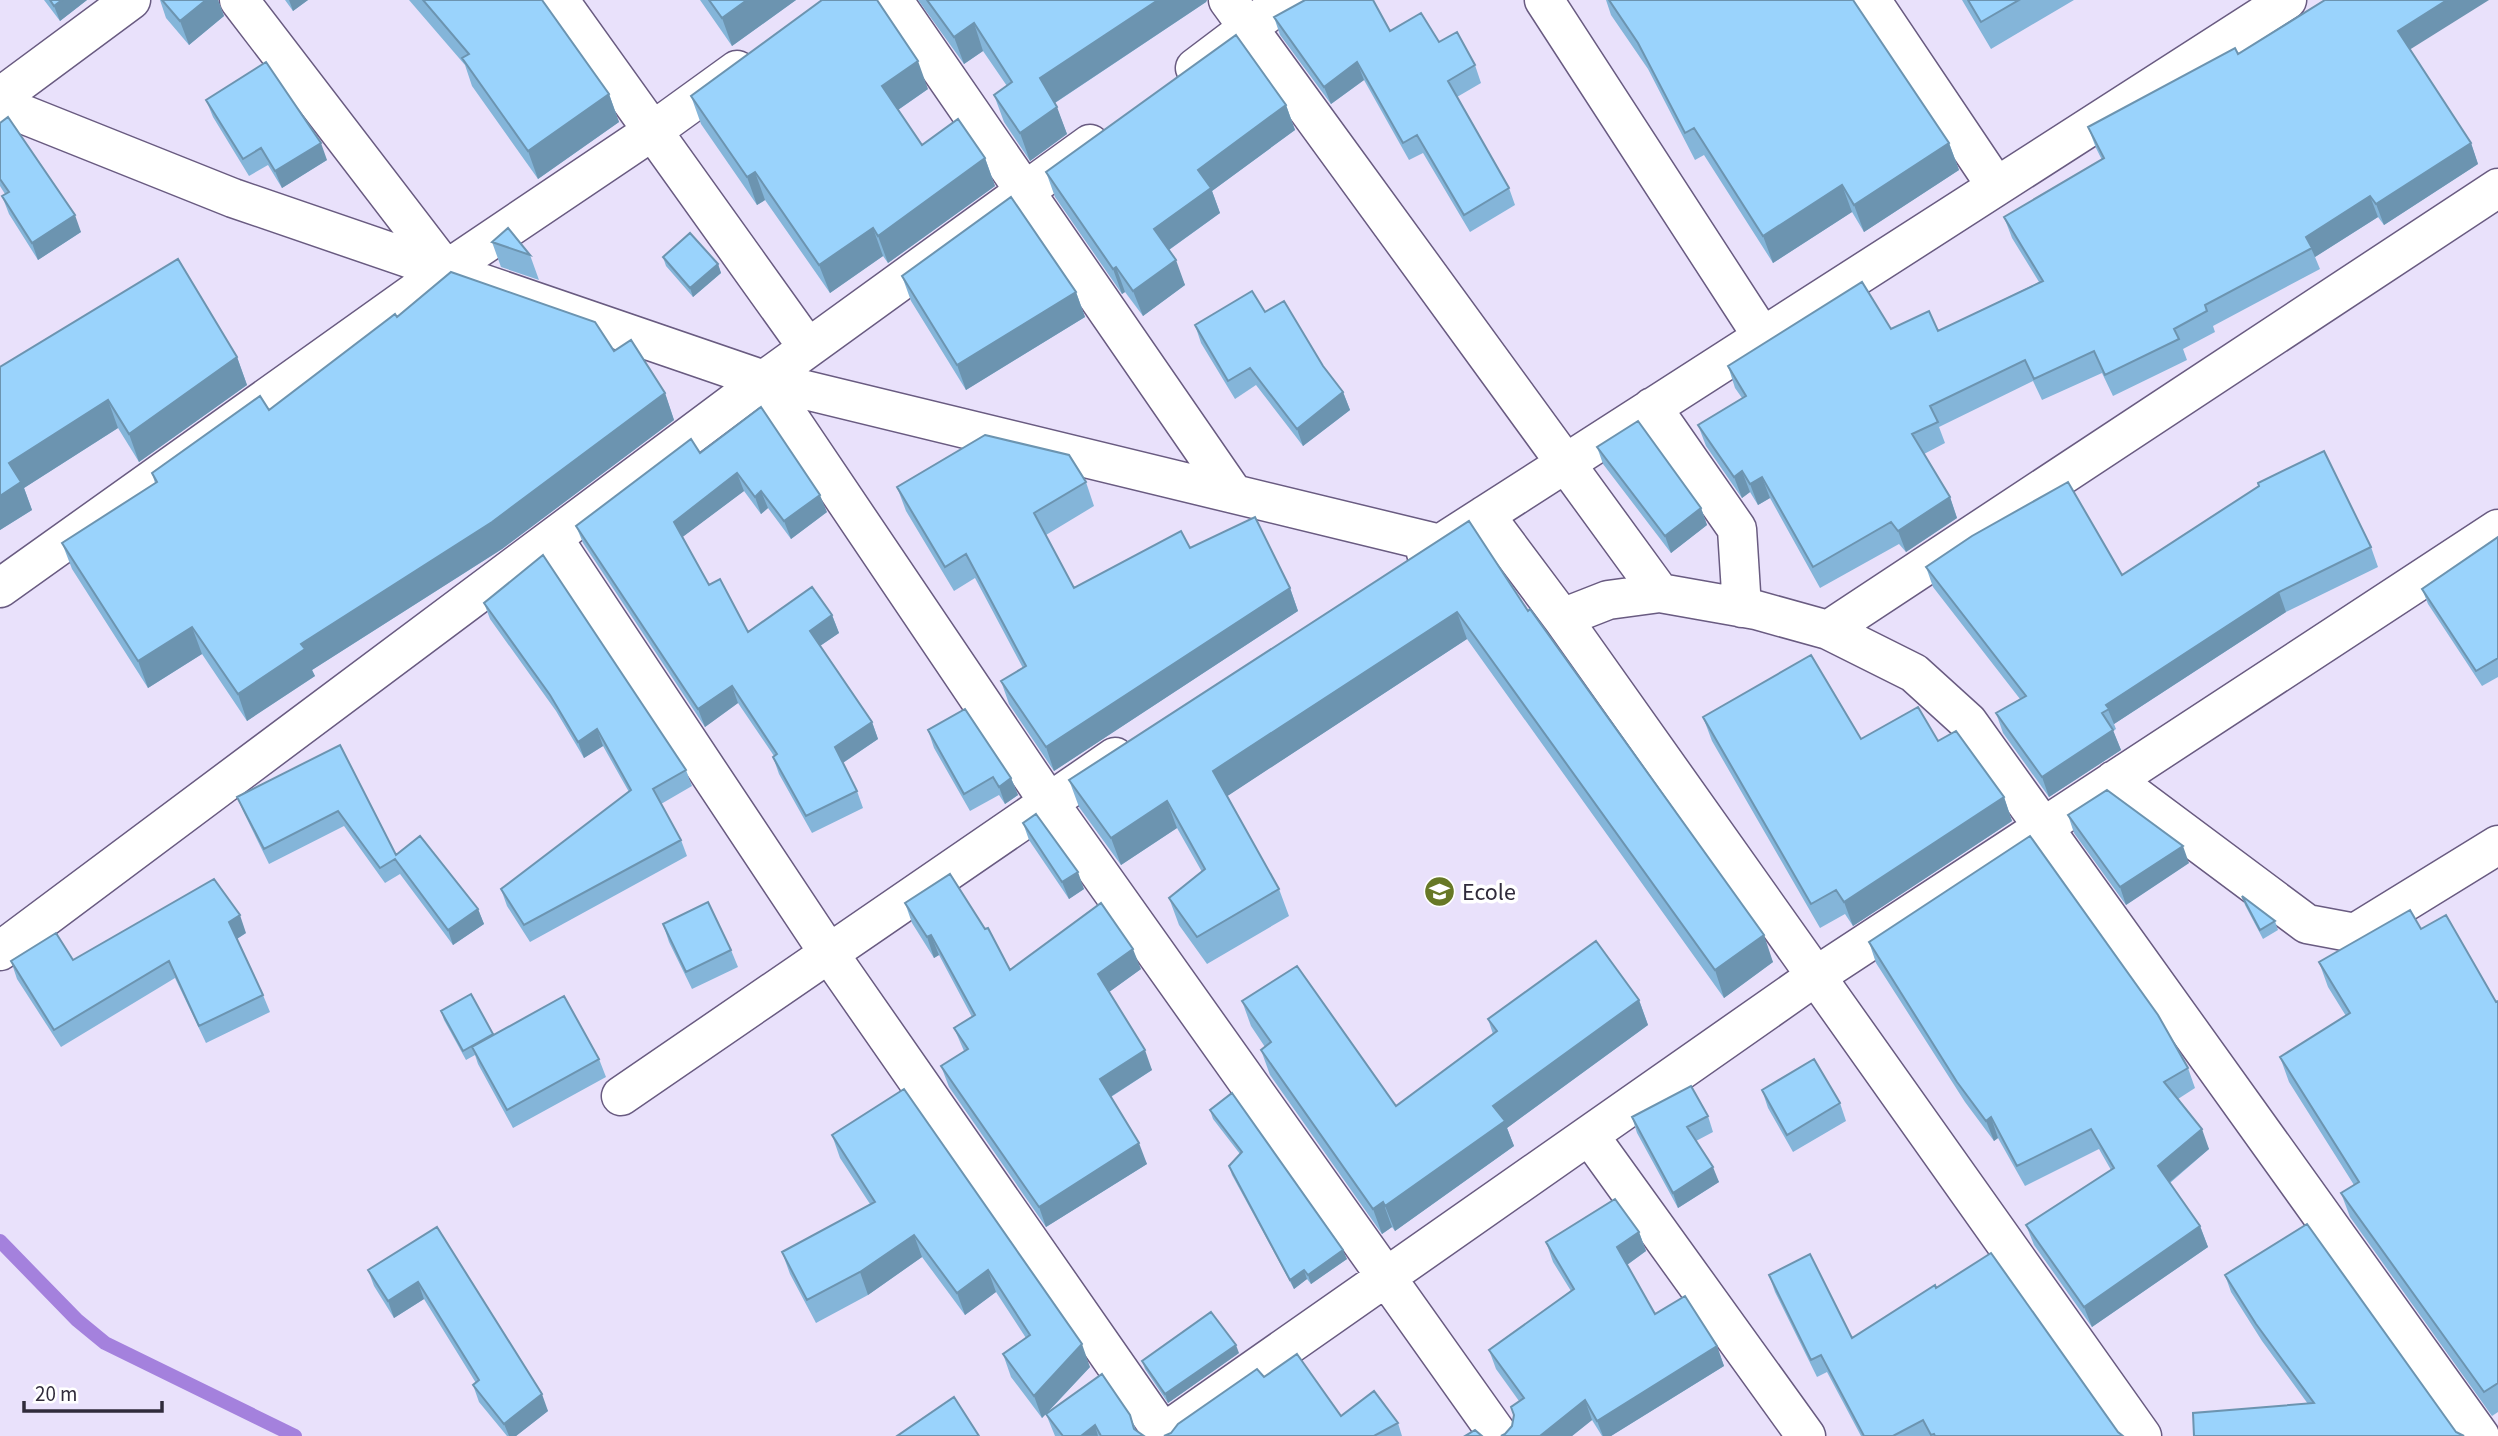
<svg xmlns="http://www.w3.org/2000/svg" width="2498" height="1436" viewBox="0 0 2498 1436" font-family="'Source Sans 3',sans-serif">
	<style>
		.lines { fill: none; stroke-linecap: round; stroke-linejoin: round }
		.stream { stroke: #a481dd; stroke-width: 14 }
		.street-casing { stroke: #695b81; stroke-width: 41 }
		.street { stroke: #fff; stroke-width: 38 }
		.wall { fill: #84b5d9 }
		.shaded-wall { fill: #6c94b0 }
		.building { fill: #9ad3fc; stroke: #6c94b0; stroke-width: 2 }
		.labels { text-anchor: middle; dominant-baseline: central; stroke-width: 7; stroke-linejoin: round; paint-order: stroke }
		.poi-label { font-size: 24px; fill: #302b3b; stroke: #fff; text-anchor: start }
	</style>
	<rect width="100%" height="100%" fill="#e9e1fb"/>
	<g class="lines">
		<!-- stream -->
		<path class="stream" d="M0,1241L77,1320L105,1343L295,1436"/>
		<defs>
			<path id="street" d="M239,0L446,270
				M559,0L808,348
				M893,0L1233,493
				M1228,0L1660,593
				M1544,0L1762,336
				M1871,0L1996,186
				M1195,68L1285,0
				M0,97L131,0
				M0,105L233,198L764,380L1440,544
				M764,380L1048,801L1499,1436
				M1652,407L1737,529L1742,608
				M1485,515L1562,618L2142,1436
				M553,538L828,952L1165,1436
				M1426,553L2287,0
				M0,588L446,270L654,130L737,70
				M1562,618L1608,600L1660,593L1756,610L1828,630L1914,673L1968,722L2480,1436
				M1828,630L2498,188
				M2114,780L2307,924L2355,933L2498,845
				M0,951L764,380L1090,144
				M621,1096L1115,757
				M1589,1135L1806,1436
				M1159,1436L1816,976L2498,529"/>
		</defs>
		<!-- street casing -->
		<use href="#street" class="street-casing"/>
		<!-- street -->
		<use href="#street" class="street"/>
	</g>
	<!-- wall -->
	<path class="wall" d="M44,0H87L60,21Z
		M160,0H218L224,16L189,45L166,18Z
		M285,0H308L293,11Z
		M409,0H542L609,94L619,122L538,179L472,86L465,65Z
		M700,0H796L732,46Z
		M918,0H1207L1206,2L1055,103L1067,134L1030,161L1004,122L994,95L1007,86L983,51L964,64Z
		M1606,0H1853L1949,143L1959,170L1864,232L1852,212L1773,263L1704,155L1695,160L1648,69L1611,15Z
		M1962,0H2074L1991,49Z
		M1274,17L1390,31L1439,42L1475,65L1481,83L1457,97L1509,188L1515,205L1470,232L1423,153L1409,160L1364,80L1331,104L1280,35Z
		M2410,49L2471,143L2478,164L2384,225L2378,217L2315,257L2320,269L2213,326L2215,332L2183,349L2187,360L2113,396L2102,373L2042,400L2033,381L1939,427L1945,443L1924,454L1950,497L1957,518L1906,552L1899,544L1820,588L1770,498L1758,505L1750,492L1742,498L1706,446L1698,425L1742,398L1735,388L1728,366L1891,329L1938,331L2039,282L2012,238L2004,217L2102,160L2096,148L2088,127L2238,54Z
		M928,89L898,110L922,145L985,158L995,186L888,263L883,256L830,293L765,200L757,205L701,124L691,96Z
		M206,100L327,160L282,188L268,165L249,176L213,117Z
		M1286,105L1295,130L1212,191L1220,213L1169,250L1185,285L1143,316L1125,292L1122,294L1055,197L1046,172Z
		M0,123L81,232L38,260L9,214L2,196L5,194L0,186Z
		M492,242L530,255L539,280L501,267Z
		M663,257L718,264L721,273L693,297L666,266Z
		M902,276L1076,292L1085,317L966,390L911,301Z
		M1265,312L1323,366L1343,392L1350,410L1303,446L1256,385L1235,399L1201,343L1195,325Z
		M397,317L614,351L665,393L674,420L502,549L312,670L315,676L247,721L202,654L148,688L72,569L62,543L155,483L152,473L269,410Z
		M237,357L247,385L139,462L118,428L24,488L32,510L0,530V367Z
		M1597,447L1701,508L1707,525L1671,553L1603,464Z
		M700,453L827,512L791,539L768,508L761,514L744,491L682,537L709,585L748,632L832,615L839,633L820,646L872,722L878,739L843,763L857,791L863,808L812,833L779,774L773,757L774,756L738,703L705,727L583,543L576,526Z
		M1086,482L1094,506L1046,535L1074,588L1190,548L1290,588L1298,611L1054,771L1009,704L1001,681L1023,668L975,578L954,591L906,511L897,487Z
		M1469,521L1528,611L1773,962L1724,998L1467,639L1227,796L1279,889L1289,916L1207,964L1179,925L1169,898L1202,872L1177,828L1121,865L1079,807L1069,780Z
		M2498,537V677L2482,686L2428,604L2422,589Z
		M2371,547L2378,567L2286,612L2114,724L2116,729L2113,731L2121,750L2049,797L2003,733L1996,713L2020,699L1933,587L1926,567L2122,575Z
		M484,603L686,770L692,786L661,804L681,840L687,856L530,942L507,906L501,889L629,792L603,746L584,758L556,711L490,619Z
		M1703,717L1861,739L1938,741L2004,797L2012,821L1853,926L1845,914L1820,928L1712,741Z
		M928,730L1011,778L1018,795L1005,804L999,795L970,811L934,748Z
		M340,745L396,855L478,909L484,924L453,945L400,874L385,883L344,826L269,864L243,811L237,797Z
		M2068,815L2189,863L2126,905L2074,833Z
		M1023,823L1084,889L1069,899L1029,840Z
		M2242,896L2275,921L2278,930L2263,939L2245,905Z
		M905,903L1010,970L1141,969L1109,992L1152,1070L1111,1097L1147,1164L1046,1227L949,1087L941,1066L964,1051L954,1028L972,1017L939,955L934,958L912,923Z
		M663,924L731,950L738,967L692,989L669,942Z
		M2421,929L2496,1002L2498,1001V1412L2492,1416L2350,1217L2341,1193L2354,1185L2289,1082L2280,1057L2346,1016L2328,987L2319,962Z
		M246,933L237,939L263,995L270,1012L206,1043L175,978L61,1047L17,979L11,961L73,960Z
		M1869,942L2188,1068L2195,1088L2178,1099L2209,1149L2170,1183L2200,1226L2208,1247L2092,1327L2034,1245L2026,1225L2111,1170L2099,1149L2025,1186L1998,1138L1994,1141L1965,1102L1876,963Z
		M1639,1000L1648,1025L1507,1128L1514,1146L1395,1231L1392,1227L1382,1234L1270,1075L1261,1050L1265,1047L1251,1026L1242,1001L1396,1106L1493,1034L1488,1019Z
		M441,1011L494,1035L599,1059L606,1077L513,1128L478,1064L475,1055L466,1060L444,1020Z
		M904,1089L1090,1367L1047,1413L1130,1415L1136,1430L1144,1436H1055L1046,1414L1042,1418L1011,1377L1003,1354L1026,1338L996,1292L965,1315L922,1257L868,1295L816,1323L790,1274L782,1252L870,1204L840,1158L832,1135Z
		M1762,1090L1840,1103L1846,1121L1793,1152L1768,1108Z
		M1210,1110L1347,1259L1311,1284L1307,1279L1294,1289L1232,1175L1229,1166L1240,1154L1213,1119Z
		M1708,1116L1713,1132L1696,1141L1719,1182L1678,1208L1637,1133L1632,1117Z
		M437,1227L548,1411L516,1436H507L479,1402L473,1385L476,1383L424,1299L394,1318L374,1286L368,1270Z
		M1639,1232L1646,1251L1627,1265L1655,1314L1717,1346L1724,1366L1611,1436H1602L1592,1420L1572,1436H1501L1505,1434L1512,1426L1519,1401L1496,1369L1489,1350L1571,1291L1553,1262L1546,1242Z
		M1769,1275L1852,1338L1936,1288L2123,1436H1861L1827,1372L1817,1377L1775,1292Z
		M2225,1275L2456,1432L2308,1404L2262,1341L2231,1292Z
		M1239,1353L1168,1403L1145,1369L1142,1361Z
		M1264,1377L1341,1416L1398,1423L1402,1436H1164L1171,1433Z"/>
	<!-- shaded-wall -->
	<path class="shaded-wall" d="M62,0H87L60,21L54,6Z
		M206,0H218L224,16L189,45L180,21Z
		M289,0H308L293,11Z
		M747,0H796L732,46L722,18Z
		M1158,0H1207L1206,2L1050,106L1040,78Z
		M2447,0H2489L2406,52L2398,31Z
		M974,23L983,51L964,64L954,37Z
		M918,61L928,89L892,114L882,86Z
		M1357,62L1364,80L1331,104L1324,87Z
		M609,94L619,122L538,179L528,151Z
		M1286,105L1295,130L1212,191L1220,213L1163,254L1154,229L1198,170Z
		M1057,107L1067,134L1030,161L1020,133Z
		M321,143L327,160L282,188L275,171Z
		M1949,143L1959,170L1864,232L1854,205Z
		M2471,143L2478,164L2384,225L2376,204Z
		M985,158L995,186L888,263L878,236Z
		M755,172L765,200L757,205L747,177Z
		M1842,185L1852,212L1773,263L1763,236Z
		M2370,196L2378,217L2315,257L2306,237Z
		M75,215L81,232L38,260L32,243Z
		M873,228L883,256L830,293L819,265Z
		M1176,260L1185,285L1143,316L1133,291Z
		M718,264L721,273L693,297L690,288Z
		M1116,267L1125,292L1122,294L1113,269Z
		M1076,292L1085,317L966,390L957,365Z
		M237,357L247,385L139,462L129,434Z
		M1343,392L1350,410L1303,446L1297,429Z
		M665,393L674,420L502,549L312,670L315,676L247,721L238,694L301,644Z
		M108,400L118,428L24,488L32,510L0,530V496L9,463Z
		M1742,471L1750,492L1742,498L1734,477Z
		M737,473L744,491L680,539L674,522Z
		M1762,477L1770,498L1758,505L1750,484Z
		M761,491L768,508L761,514L755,497Z
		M820,495L827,512L791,539L784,521Z
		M1950,497L1957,518L1906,552L1898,531Z
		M1701,508L1707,525L1671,553L1665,536Z
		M1290,588L1298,611L1054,771L1046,747Z
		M2279,592L2286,612L2114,724L2106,705Z
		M1457,612L1467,639L1223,799L1213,771Z
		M832,615L839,633L817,648L810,631Z
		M192,627L202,654L148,688L138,661Z
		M732,686L738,703L705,727L698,709Z
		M872,722L878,739L841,764L835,747Z
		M597,729L603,746L584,758L578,742Z
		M2113,730L2121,750L2049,797L2042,777Z
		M1011,778L1018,795L1005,804L999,787Z
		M2004,797L2012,821L1853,926L1844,902Z
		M1167,801L1177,828L1121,865L1111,838Z
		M2183,846L2189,863L2126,905L2120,887Z
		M1078,872L1084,889L1069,899L1062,882Z
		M478,909L484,924L453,945L448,930Z
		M240,915L246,933L235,940L229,922Z
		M931,935L939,955L934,958L927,937Z
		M1764,935L1773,962L1724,998L1715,970Z
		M1133,949L1141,969L1105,995L1098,974Z
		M1639,1000L1648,1025L1507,1128L1514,1146L1395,1231L1385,1206L1493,1106Z
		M1145,1050L1152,1070L1107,1099L1100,1079Z
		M1991,1117L1998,1138L1994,1141L1986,1121Z
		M2202,1129L2209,1149L2165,1186L2158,1166Z
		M1139,1143L1147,1164L1046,1227L1039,1207Z
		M1713,1167L1719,1182L1678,1208L1673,1193Z
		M1383,1202L1392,1227L1382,1234L1373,1209Z
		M2200,1226L2208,1247L2092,1327L2084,1307Z
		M1639,1232L1646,1251L1624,1267L1617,1247Z
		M914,1235L922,1257L868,1295L860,1272Z
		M1343,1250L1347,1259L1311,1284L1308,1275Z
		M988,1270L996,1292L965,1315L957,1293Z
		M1304,1270L1307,1279L1294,1289L1290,1280Z
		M418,1282L424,1299L394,1318L388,1301Z
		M1082,1344L1090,1367L1042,1418L1034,1396Z
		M1236,1345L1239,1353L1168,1403L1165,1394Z
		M1717,1346L1724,1366L1611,1436H1603L1597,1421Z
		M542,1394L548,1411L516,1436H509L504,1424Z
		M1585,1400L1592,1420L1572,1436H1540Z
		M1095,1425L1098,1436H1081Z"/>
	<!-- building -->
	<path class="building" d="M50,0H62L54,6Z
		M162,0H206L180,21Z
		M423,0H542L609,94L528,151L462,58L469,54Z
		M709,0H747L722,18Z
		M822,0H877L918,61L882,86L922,145L958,119L985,158L878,236L873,228L819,265L755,172L747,177L691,96Z
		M927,0H1158L1040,78L1057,107L1020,133L994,95L1012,82L974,23L954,37Z
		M1305,0H1373L1390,31L1421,13L1439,42L1457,32L1475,65L1448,81L1509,188L1464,215L1417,135L1403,143L1357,62L1324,87L1274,17Z
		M1609,0H1853L1949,143L1854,205L1842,185L1763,236L1694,128L1685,133L1638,43Z
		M1968,0H2019L1981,22Z
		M2325,0H2447L2398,31L2471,143L2376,204L2370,196L2306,237L2312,248L2205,305L2207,311L2174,329L2179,339L2105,375L2094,351L2034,379L2025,360L1930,406L1938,422L1912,434L1950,497L1898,531L1891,522L1813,567L1762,477L1750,484L1742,471L1734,477L1698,425L1746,396L1728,366L1862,282L1891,329L1929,311L1938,331L2043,281L2004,217L2104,158L2088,127L2235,48L2238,54Z
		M1236,35L1286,105L1198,170L1211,188L1154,229L1176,260L1133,291L1116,267L1113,269L1046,172Z
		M266,62L321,143L275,171L261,148L243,159L206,100Z
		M8,117L75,215L32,243L2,196L9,192L0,179V123Z
		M1011,197L1076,292L957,365L902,276Z
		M508,228L530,255L492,242Z
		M690,233L718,264L690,288L663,257Z
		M178,259L237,357L129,434L108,400L9,463L21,482L0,496V367Z
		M451,272L595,322L614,351L631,340L665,393L492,522L301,644L305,649L238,694L192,627L138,661L62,543L157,482L152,473L260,396L269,410L395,314L397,317Z
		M1252,291L1265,312L1284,301L1323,366L1343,392L1297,429L1250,368L1228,381L1195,325Z
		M761,407L820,495L784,521L761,491L755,497L737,473L674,522L709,585L720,579L748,632L812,587L832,615L810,631L872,722L835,747L857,791L806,816L773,757L777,754L732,686L698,709L576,526L691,439L700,453Z
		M1638,421L1701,508L1665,536L1597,447Z
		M985,435L1069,455L1086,482L1034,513L1074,588L1181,531L1190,548L1255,517L1290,588L1046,747L1001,681L1026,666L966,554L945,567L897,487Z
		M2324,451L2371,547L2279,592L2106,705L2109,709L2102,713L2113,730L2042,777L1996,713L2026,696L1926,567L1972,536L2068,482L2122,575L2259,486L2258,483Z
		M1469,521L1528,611L1530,609L1764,935L1715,970L1457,612L1213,771L1279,889L1197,937L1169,898L1205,869L1167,801L1111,838L1069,780Z
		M2498,537V658L2476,671L2422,589Z
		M543,555L686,770L653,789L681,840L524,925L501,889L631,790L597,729L578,742L550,695L484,603Z
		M1811,655L1861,739L1918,707L1938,741L1956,731L2004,797L1844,902L1836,890L1811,904L1703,717Z
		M965,709L1011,778L999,787L993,777L964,794L928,730Z
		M340,745L396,855L420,836L478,909L448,930L395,859L380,868L338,811L264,849L237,797Z
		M2107,790L2183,846L2120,887L2068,815Z
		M1036,814L1078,872L1062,882L1023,823Z
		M2030,836L2158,1015L2188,1068L2164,1082L2202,1129L2158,1166L2200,1226L2084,1307L2026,1225L2114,1168L2091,1129L2017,1166L1991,1117L1986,1121L1957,1082L1869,942Z
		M950,874L985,929L988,928L1010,970L1101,903L1133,949L1098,974L1145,1050L1100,1079L1139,1143L1039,1207L941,1066L968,1049L954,1028L975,1015L931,935L927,937L905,903Z
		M214,879L240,915L229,922L263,995L199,1026L169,961L54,1030L11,961L56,933L73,960Z
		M2242,896L2275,921L2260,930Z
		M708,902L731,950L686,972L663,924Z
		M2410,910L2421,929L2446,915L2496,1002L2498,1001V1383L2484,1392L2341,1193L2359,1182L2280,1057L2350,1013L2319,962Z
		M1596,941L1639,1000L1493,1106L1505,1121L1385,1206L1383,1202L1373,1209L1261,1050L1271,1042L1242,1001L1297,966L1396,1106L1497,1031L1488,1019Z
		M471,994L493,1034L463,1051L441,1011Z
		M564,996L599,1059L507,1110L472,1047Z
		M1814,1059L1840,1103L1787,1135L1762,1090Z
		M1691,1086L1708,1116L1687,1127L1713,1167L1673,1193L1632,1117Z
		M904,1089L1082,1344L1034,1396L1003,1354L1030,1335L988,1270L957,1293L914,1235L860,1272L807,1300L782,1252L875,1202L832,1135Z
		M1232,1093L1343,1250L1308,1275L1304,1270L1290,1280L1229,1166L1242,1152L1210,1110Z
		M1615,1199L1639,1232L1617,1247L1655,1314L1685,1296L1717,1346L1597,1421L1585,1400L1540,1436H1501L1505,1434L1512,1426L1514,1415L1511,1407L1524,1398L1489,1350L1574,1289L1546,1242Z
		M2307,1224L2456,1432L2464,1436H2194L2193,1413L2314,1403L2256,1324L2225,1275Z
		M437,1227L542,1394L504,1424L473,1385L479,1380L418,1282L388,1301L368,1270Z
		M1991,1253L2118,1432L2123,1436H1935L1934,1434L1931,1435L1923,1420L1893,1436H1864L1821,1355L1811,1360L1769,1275L1810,1254L1852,1338L1935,1285L1936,1288Z
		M1211,1312L1236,1345L1165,1394L1142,1361Z
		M1297,1354L1341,1416L1374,1391L1398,1423L1374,1436H1164L1171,1433L1178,1424L1257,1369L1264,1377Z
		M1102,1374L1130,1415L1134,1429L1144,1436H1101L1095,1425L1081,1436H1063L1046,1414Z
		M954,1397L979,1436H897Z
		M1475,1430L1482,1436H1465Z"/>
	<!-- icons -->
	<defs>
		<symbol id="school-disc" viewBox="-11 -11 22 22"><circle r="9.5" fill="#677826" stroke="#fff"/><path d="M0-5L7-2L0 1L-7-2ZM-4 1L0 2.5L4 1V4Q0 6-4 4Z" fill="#fff"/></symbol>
	</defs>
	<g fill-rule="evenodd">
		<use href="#school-disc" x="1422" y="874" width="35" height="35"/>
	</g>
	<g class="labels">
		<!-- poi labels -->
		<g class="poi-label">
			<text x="1462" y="892">Ecole</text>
		</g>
	</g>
	<!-- scale -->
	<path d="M24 1401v10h138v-10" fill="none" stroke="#302b3b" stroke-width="3.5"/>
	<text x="35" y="1401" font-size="21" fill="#302b3b" stroke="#ffffff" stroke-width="5" paint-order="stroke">20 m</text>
</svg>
